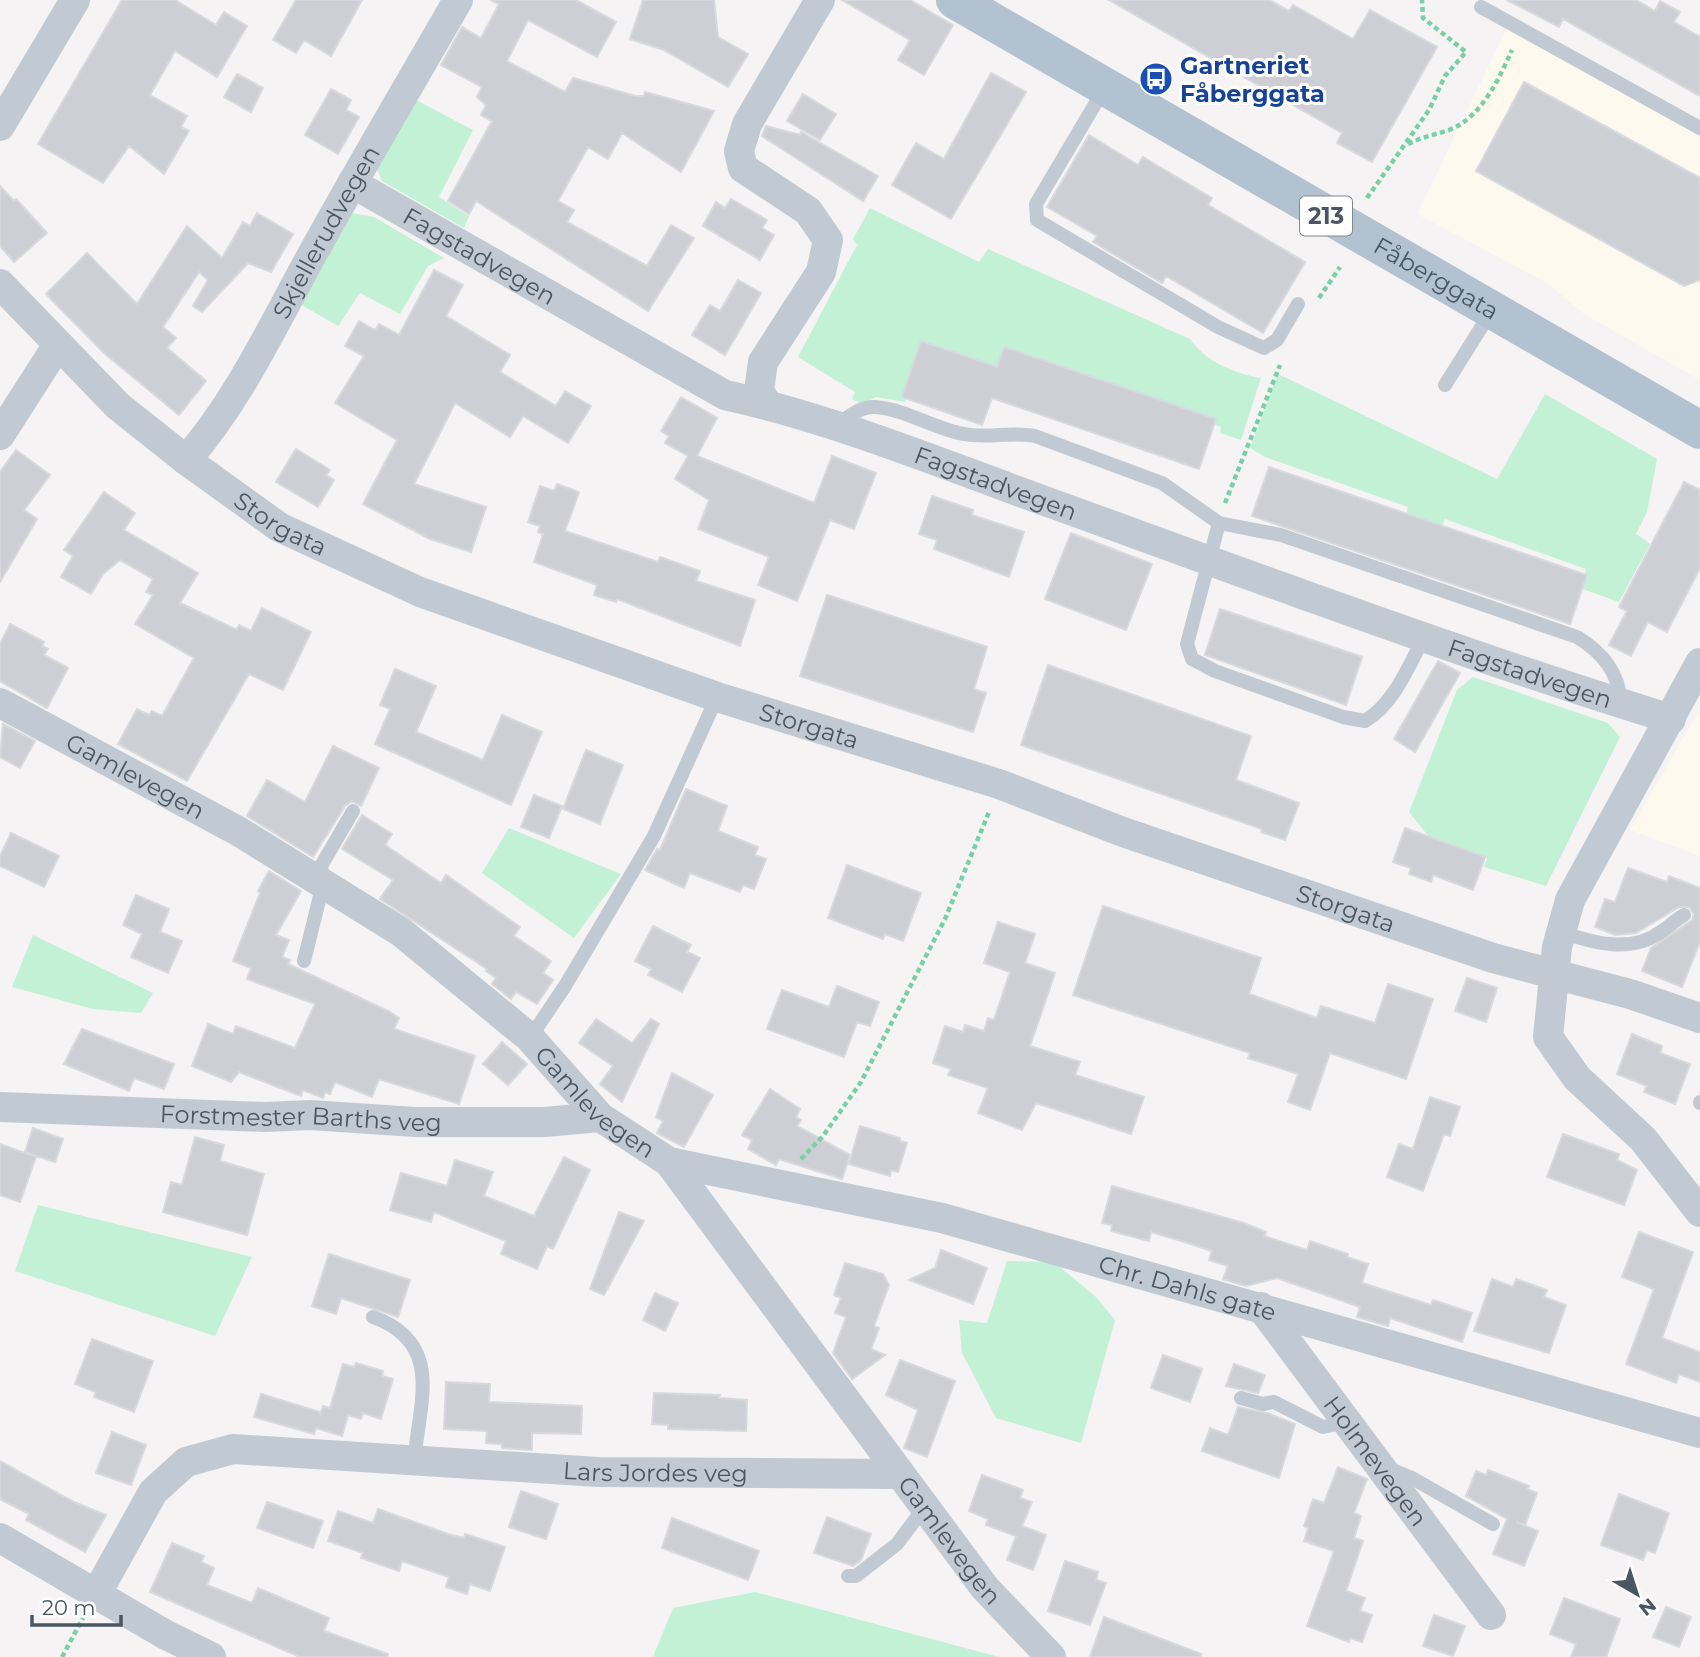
<svg xmlns="http://www.w3.org/2000/svg" width="1700" height="1657" viewBox="0 0 1700 1657" font-family="Montserrat,sans-serif">
	<style>
		.commercial { fill: #fdf9ef }
		.green { fill: #c3f1d5 }
		.building { fill: #cdcfd5; stroke: #d7d9de; stroke-width: 2 }
		.lines { fill: none; stroke-linecap: round; stroke-linejoin: round }
		.path { stroke: #7ad0a6; stroke-width: 4.5; stroke-dasharray: 5 3.5; stroke-linecap: butt }
		.lane { stroke: #c1cad2; stroke-width: 14 }
		.street { stroke: #c1cad2; stroke-width: 30 }
		.primary { stroke: #b3c2d1; stroke-width: 38 }
		.labels { text-anchor: middle; dominant-baseline: central; stroke-width: 6; stroke-linejoin: round; paint-order: stroke }
		.shield { fill: #fff; stroke: #808990; stroke-width: 2 }
		.shield-label { font-size: 23px; font-weight: bold; fill: #4a5661 }
		.transit-label { font-size: 24px; font-weight: bold; fill: #164399; stroke: #fff; text-anchor: start }
		.street-label { font-size: 24px; fill: #4a5661; stroke: #fff }
	</style>
	<rect width="100%" height="100%" fill="#f5f3f3"/>
	<!-- commercial -->
	<path class="commercial" d="M1507,28L1700,134V380L1584,314L1547,283L1417,214Z
		M1700,709V856L1630,830Z"/>
	<!-- green -->
	<path class="green" d="M416,100L473,130L439,197L469,216L464,228L382,181L377,169Z
		M870,208L979,262L988,249L1190,339C1205,361 1235,374 1261,378L1241,440L1220,433L1221,427L1008,350L1000,372L925,345L905,402L876,397L862,404L852,399L855,392L798,357L857,245L853,239Z
		M351,213L374,217L444,258L428,266L400,314L360,293L338,326L300,304Z
		M1278,374L1497,479L1545,394L1657,459L1647,512L1636,534L1650,544L1619,602L1580,588L1586,569L1445,519L1441,529L1405,518L1408,507L1265,457L1250,448Z
		M1473,677L1608,723L1620,737L1546,886L1484,867L1487,858L1429,837L1409,812L1457,690Z
		M509,828L621,874L574,938L482,873Z
		M33,935L153,993L141,1013L93,1009L12,987Z
		M38,1205L252,1257L215,1336L15,1271Z
		M1007,1261L1054,1262L1096,1297L1115,1320L1081,1443L996,1418L962,1353L959,1320L987,1323Z
		M755,1592L999,1657H653L673,1608Z"/>
	<!-- building -->
	<path class="building" d="M122,0H175L216,25L224,12L247,26L217,77L175,51L150,95L187,116L181,127L189,131L164,174L129,146L103,183L38,144Z
		M296,0H362L331,56L304,40L296,53L273,40Z
		M491,0H576L616,22L597,57L528,20L507,61L565,92L573,78L635,96H644L645,92L714,111L681,172L622,133L608,159L588,147L558,201L574,210L567,222L647,266L671,225L694,238L648,311L476,201L469,214L448,201L492,121L481,115L486,105L477,97L482,87L441,65L462,27L481,38L499,4Z
		M643,0H714L718,37L748,54L728,87L664,50L630,39Z
		M842,0H910L953,25L924,75L898,60L910,40Z
		M1109,0H1269L1289,11L1293,5L1353,39L1370,10L1437,47L1372,162L1337,143L1342,133Z
		M1507,0H1636L1655,11L1660,1L1680,12L1674,22L1700,37V96L1563,19L1559,27Z
		M991,73L1026,92L951,219L892,185L916,143L944,159Z
		M237,74L263,88L251,112L224,97Z
		M1524,82L1700,178V280L1684,286L1476,171Z
		M331,89L351,100L346,110L359,117L338,154L305,135Z
		M803,94L836,114L820,140L787,121Z
		M766,126L800,135L801,132L878,176L863,201L762,136Z
		M1089,135L1138,165L1143,157L1212,198L1208,205L1305,262L1263,333L1166,276L1162,283L1093,242L1097,236L1047,207Z
		M0,186L14,201L16,199L47,233L14,262L0,246Z
		M731,199L767,220L762,228L774,235L760,260L703,226L716,202L725,208Z
		M257,213L293,234L271,272L248,263L202,312L193,306L208,280L199,272L163,327L176,338L167,348L206,381L179,415L104,353L46,294L87,253L137,304L187,226L222,258L243,222L250,226Z
		M434,270L463,285L446,316L510,355L500,372L556,406L565,391L591,406L568,443L523,416L510,437L455,403L414,484L486,507L471,552L430,539L363,504L397,440L335,403L364,356L345,346L359,321L375,330L379,324L399,335Z
		M738,280L761,293L725,355L692,335L710,305L720,311Z
		M921,341L997,367L1004,347L1216,419L1199,469L992,398L982,425L902,397Z
		M681,397L717,418L697,456L814,503L832,456L876,473L854,529L830,520L797,601L758,585L769,557L698,529L709,500L675,479L688,456L665,443L669,436L661,431Z
		M296,449L330,470L326,475L334,480L318,507L276,482Z
		M16,450L50,475L24,510L37,519L0,582V472Z
		M1269,467L1587,575L1570,624L1252,516Z
		M1684,482L1700,490V568L1667,632L1648,622L1631,656L1609,645L1627,611L1619,607Z
		M557,484L579,492L565,531L658,562L660,557L700,571L696,581L755,600L740,646L617,599L616,602L594,595L597,585L534,562L543,534L538,532L540,526L528,522L540,486L554,491Z
		M104,492L135,513L124,530L198,573L180,603L237,630L239,625L251,631L262,608L311,632L283,690L249,674L187,781L118,744L137,709L149,715L152,711L162,716L194,658L135,624L153,595L146,592L153,579L120,560L103,574L91,594L61,577L73,556L64,550Z
		M932,496L973,510L972,515L1024,532L1009,577L934,549L937,540L919,534Z
		M1071,533L1152,564L1126,630L1045,599Z
		M827,595L987,647L974,689L986,693L973,732L800,676Z
		M1220,609L1362,657L1346,705L1205,655Z
		M10,624L44,642L42,646L48,649L44,655L68,668L47,708L0,681V644Z
		M1438,661L1460,673L1415,752L1394,739Z
		M1048,665L1251,736L1236,780L1299,803L1285,840L1261,832L1262,829L1021,745Z
		M395,669L436,686L416,732L483,760L502,715L542,732L511,805L375,744L390,709L380,705Z
		M3,724L35,741L20,768L0,757Z
		M333,746L379,768L361,806L352,801L345,806L313,857L247,816L267,780L305,802Z
		M586,750L623,765L600,824L563,809Z
		M686,789L727,806L718,831L758,847L755,855L766,859L754,889L743,885L740,892L690,873L684,888L645,870L657,849L660,850Z
		M534,795L562,806L549,838L521,827Z
		M362,815L392,834L385,845L441,883L446,875L520,927L514,936L551,961L543,973L553,980L537,1004L516,992L511,999L492,984L496,978L486,971L487,969L380,899L393,880L342,849Z
		M1405,828L1485,857L1473,890L1433,875L1431,882L1409,874L1411,868L1393,862Z
		M11,833L59,856L44,887L0,866V856Z
		M847,865L921,893L903,941L885,934L883,939L828,918Z
		M1628,868L1667,882L1669,876L1700,888V942L1682,987L1642,971L1651,948L1692,920L1694,914L1689,907H1679L1636,933L1615,935L1595,927L1605,899L1615,902Z
		M269,871L301,891L276,935L289,940L282,957L290,960L288,964L388,1011L399,1018L394,1029L475,1056L459,1104L379,1079L372,1097L335,1082L330,1094L325,1092L323,1098L303,1090L301,1096L239,1072L231,1082L192,1066L208,1024L233,1034L236,1026L295,1048L315,1004L247,979L251,968L233,961L260,893L258,891Z
		M136,895L169,909L160,932L182,941L168,973L131,957L142,934L123,925Z
		M1103,906L1261,958L1249,994L1317,1018L1321,1006L1375,1023L1388,984L1433,999L1406,1079L1330,1053L1310,1110L1288,1102L1298,1074L1248,1058L1250,1053L1073,995Z
		M998,922L1035,934L1025,963L1055,973L1030,1046L1080,1062L1075,1075L1144,1097L1131,1134L1036,1103L1022,1130L978,1113L988,1088L948,1075L951,1069L933,1063L945,1026L963,1032L965,1025L984,1031L988,1018L994,1020L1010,972L984,963Z
		M653,926L691,945L687,952L700,958L682,992L648,975L651,969L635,961Z
		M1467,978L1497,988L1486,1022L1455,1011Z
		M837,986L879,1002L870,1026L857,1022L844,1057L767,1029L782,990L829,1007Z
		M596,1019L632,1043L651,1019L659,1024L622,1102L600,1084L613,1066L579,1043Z
		M82,1029L174,1064L164,1089L134,1078L129,1091L64,1064Z
		M1632,1034L1662,1046L1660,1053L1690,1064L1675,1104L1644,1092L1647,1086L1617,1074Z
		M502,1042L527,1064L508,1085L483,1064Z
		M672,1073L713,1095L684,1147L657,1133L663,1121L656,1117Z
		M770,1089L800,1109L796,1117L801,1120L797,1126L850,1155L842,1179L779,1159L776,1165L748,1149L752,1140L742,1135Z
		M1430,1097L1460,1107L1450,1136L1444,1134L1423,1191L1387,1177L1399,1144L1413,1149Z
		M860,1126L900,1138V1141L907,1143L898,1172L891,1170L890,1176L849,1164Z
		M33,1128L63,1139L55,1162L25,1152Z
		M1563,1134L1619,1154L1617,1160L1637,1170L1624,1205L1547,1177Z
		M195,1137L224,1145L220,1161L264,1174L247,1235L163,1212L171,1182L182,1185Z
		M0,1144L36,1157L20,1202L0,1195Z
		M564,1157L590,1170L553,1249L547,1246L537,1269L501,1254L506,1241L434,1212L431,1222L390,1210L401,1173L447,1186L455,1160L493,1172L484,1196L534,1216Z
		M1112,1186L1244,1223L1266,1232L1264,1236L1307,1250L1310,1241L1348,1254L1347,1257L1368,1264L1362,1283L1431,1305L1433,1300L1472,1313L1462,1342L1390,1318L1388,1326L1357,1317L1360,1307L1277,1278L1246,1286L1223,1279L1228,1266L1209,1260L1212,1251L1178,1240L1151,1232L1149,1241L1111,1231L1112,1225L1102,1223Z
		M619,1212L644,1221L604,1295L590,1289Z
		M1639,1232L1693,1252L1662,1338L1700,1352V1382L1679,1374L1676,1383L1626,1364L1654,1289L1622,1277Z
		M941,1250L987,1268L973,1304L909,1280L935,1268Z
		M329,1254L410,1280L398,1317L341,1298L336,1314L312,1306Z
		M845,1263L883,1274L889,1285L874,1326L879,1328L871,1349L885,1355L852,1379L833,1353L846,1317L835,1313L841,1298L834,1295Z
		M1492,1279L1513,1287L1516,1279L1547,1290L1544,1297L1566,1305L1549,1353L1474,1331Z
		M655,1293L678,1303L665,1331L643,1320Z
		M92,1339L153,1361L134,1412L94,1397L96,1392L75,1384Z
		M1163,1355L1202,1369L1190,1402L1151,1388Z
		M900,1360L955,1381L927,1457L904,1448L918,1410L886,1395Z
		M356,1363L383,1371L382,1376L393,1379L381,1419L363,1413L361,1419L348,1415L342,1436L316,1428L314,1434L254,1417L261,1394L320,1412V1415L323,1406L330,1408L343,1364L354,1367Z
		M1234,1364L1265,1375L1258,1393L1226,1386Z
		M446,1382L490,1384L489,1402L582,1406L581,1434L532,1433V1450L502,1448V1444L486,1443L487,1431L444,1429Z
		M654,1393L720,1395L719,1398L747,1400L746,1431L668,1429V1425L652,1424Z
		M1238,1407L1267,1413L1295,1424L1279,1478L1202,1451L1210,1428L1228,1435Z
		M112,1432L146,1445L131,1485L96,1473Z
		M0,1461L74,1502L106,1515L85,1552L26,1520L29,1514L0,1499Z
		M1338,1467L1367,1479L1354,1513L1361,1516L1354,1538L1363,1541L1346,1591L1365,1598L1360,1611L1372,1615L1362,1642L1350,1638L1349,1642L1307,1626L1334,1551L1304,1541L1308,1528L1304,1526L1313,1499L1324,1503Z
		M1488,1470L1529,1486L1527,1489L1537,1493L1525,1525L1516,1522L1538,1531L1524,1566L1493,1554L1507,1519L1466,1496L1476,1471L1486,1475Z
		M982,1475L1023,1490L1020,1498L1032,1502L1022,1526L1046,1535L1033,1570L1007,1560L1016,1536L986,1525L988,1519L969,1511Z
		M521,1491L558,1504L546,1539L509,1527Z
		M1619,1494L1669,1513L1655,1553L1647,1550L1643,1560L1601,1545Z
		M267,1502L323,1521L313,1548L257,1528Z
		M378,1509L448,1534L464,1538L465,1534L505,1547L490,1591L470,1584L467,1594L446,1587L449,1577L402,1561L399,1571L361,1558L363,1553L328,1541L338,1511L373,1523Z
		M827,1517L871,1534L861,1560L853,1566L814,1553Z
		M672,1518L759,1551L748,1580L662,1548Z
		M172,1543L204,1556L201,1562L214,1568L207,1585L252,1603L258,1588L329,1618L324,1631L388,1654L387,1657H300L150,1592Z
		M1065,1561L1098,1572L1096,1580L1106,1583L1090,1625L1048,1611Z
		M1564,1598L1620,1619L1606,1657H1571L1576,1644L1550,1634Z
		M1666,1607L1691,1617L1679,1647L1653,1637Z
		M1434,1615L1465,1626L1453,1656L1423,1646Z
		M1104,1617L1201,1654V1657H1090Z"/>
	<g class="lines">
		<!-- path -->
		<path class="path" d="M1408,144C1422,137 1434,135 1449,130C1481,118 1499,79 1512,50
			M1367,198L1429,110L1445,76L1466,52L1423,18L1422,0
			M1319,298L1340,267
			M1225,503L1280,365
			M801,1159L823,1136L861,1082L945,919L989,812
			M62,1657L83,1618"/>
		<!-- lane -->
		<path class="lane" d="M1481,7L1700,128
			M1104,89L1036,204L1037,220L1218,327L1264,348L1277,340L1298,304
			M1445,385L1491,312
			M836,426C847,418 860,406 875,407C905,409 935,429 964,434C988,439 1011,431 1035,436L1162,483L1219,523L1187,644L1192,659L1215,671L1343,717L1365,721C1395,703 1409,665 1425,635
			M1219,523L1281,535L1577,637C1602,652 1619,672 1621,703
			M1561,932C1593,943 1632,954 1662,931C1670,926 1675,920 1684,915
			M304,961L323,884L321,866L353,811
			M530,1038L565,986L654,836L717,697
			M1700,1103V1102
			M373,1317C445,1343 419,1403 414,1462
			M1241,1398L1263,1404L1274,1402L1323,1427L1347,1422
			M1390,1469L1412,1478L1493,1524
			M848,1576H856L897,1544L924,1508"/>
		<!-- street -->
		<g class="street">
			<path d="M0,126L75,0"/>
			<path id="s1" d="M352,183L725,395C838,420 947,466 1056,505C1260,579 1464,655 1671,719"/>
			<path id="s2" d="M0,284L118,406L186,460L279,527L420,592L717,697L999,784L1123,832L1493,958L1630,994L1700,1018"/>
			<path d="M767,404L759,391L763,362L821,272L828,240L808,211L743,168L739,151L747,124L820,0"/>
			<path d="M0,435L57,346"/>
			<path id="s3" d="M186,460C239,400 274,323 313,253C360,168 410,84 458,0"/>
			<path d="M1700,663L1570,900L1557,947L1548,1037L1577,1078L1643,1139L1700,1212"/>
			<path id="s4" d="M0,703L238,831L401,932L530,1038L600,1117L669,1162L985,1588L1051,1657"/>
			<path id="s5" d="M0,1107L265,1117L310,1115L415,1122H545L600,1117"/>
			<path id="s6" d="M669,1162L942,1218L1700,1433"/>
			<path id="s7" d="M1261,1307L1491,1615"/>
			<path d="M0,1538L166,1635L211,1657"/>
			<path id="s8" d="M97,1593L153,1492L186,1462L233,1449L598,1472L898,1474"/>
		</g>
		<!-- primary -->
		<path class="primary" id="s9" d="M955,0L1700,430"/>
	</g>
	<!-- icons -->
	<defs>
		<symbol id="bus-disc" viewBox="-11 -11 22 22"><circle r="9.5" fill="#1a4fb4" stroke="#fff"/><path d="M-5-6H5V4H4V6H2V4H-2V6H-4V4H-5ZM-3.5-4V0h7V-4ZM-3.5 1.2v1.5H-2V1.2ZM2 1.2v1.5H3.5V1.2Z" fill="#fff"/></symbol>
	</defs>
	<g fill-rule="evenodd">
		<use href="#bus-disc" x="1137" y="60" width="38" height="38"/>
	</g>
	<g class="labels">
		<!-- shield labels -->
		<rect class="shield" x="1300" y="196.5" width="52" height="39" rx="5"/>
		<g class="shield-label">
			<text x="1326" y="216">213</text>
		</g>
		<!-- transit labels -->
		<g class="transit-label">
			<text x="1180" y="65">Gartneriet<tspan x="1180" dy="28">Fåberggata</tspan></text>
		</g>
		<!-- street labels -->
		<g class="street-label">
			<text stroke="none"><textPath href="#s3" startOffset="268">Skjellerudvegen</textPath></text>
			<text stroke="none"><textPath href="#s1" startOffset="147">Fagstadvegen</textPath></text>
			<text stroke="none"><textPath href="#s9" startOffset="556">Fåberggata</textPath></text>
			<text stroke="none"><textPath href="#s1" startOffset="714">Fagstadvegen</textPath></text>
			<text stroke="none"><textPath href="#s2" startOffset="371">Storgata</textPath></text>
			<text stroke="none"><textPath href="#s1" startOffset="1281">Fagstadvegen</textPath></text>
			<text stroke="none"><textPath href="#s2" startOffset="938">Storgata</textPath></text>
			<text stroke="none"><textPath href="#s4" startOffset="154">Gamlevegen</textPath></text>
			<text stroke="none"><textPath href="#s2" startOffset="1505">Storgata</textPath></text>
			<text stroke="none"><textPath href="#s4" startOffset="721">Gamlevegen</textPath></text>
			<text stroke="none"><textPath href="#s5" startOffset="301">Forstmester Barths veg</textPath></text>
			<text stroke="none"><textPath href="#s6" startOffset="534">Chr. Dahls gate</textPath></text>
			<text stroke="none"><textPath href="#s7" startOffset="192">Holmevegen</textPath></text>
			<text stroke="none"><textPath href="#s8" startOffset="632">Lars Jordes veg</textPath></text>
			<text stroke="none"><textPath href="#s4" startOffset="1288">Gamlevegen</textPath></text>
		</g>
	</g>
	<!-- north arrow -->
	<g transform="translate(1637 1594) rotate(141)" stroke="#ffffff" stroke-width="5" paint-order="stroke">
	<path d="M0-5L12 26L0 18L-12 26Z" fill="#4a5661"/>
	<text y="-10" font-size="19" font-weight="bold" text-anchor="middle" fill="#4a5661">N</text>
	</g>
	<!-- scale -->
	<path d="M32 1615v10h89v-10" fill="none" stroke="#4a5661" stroke-width="3.5"/>
	<text x="42" y="1615" font-size="21" fill="#4a5661" stroke="#ffffff" stroke-width="5" paint-order="stroke">20 m</text>
</svg>
